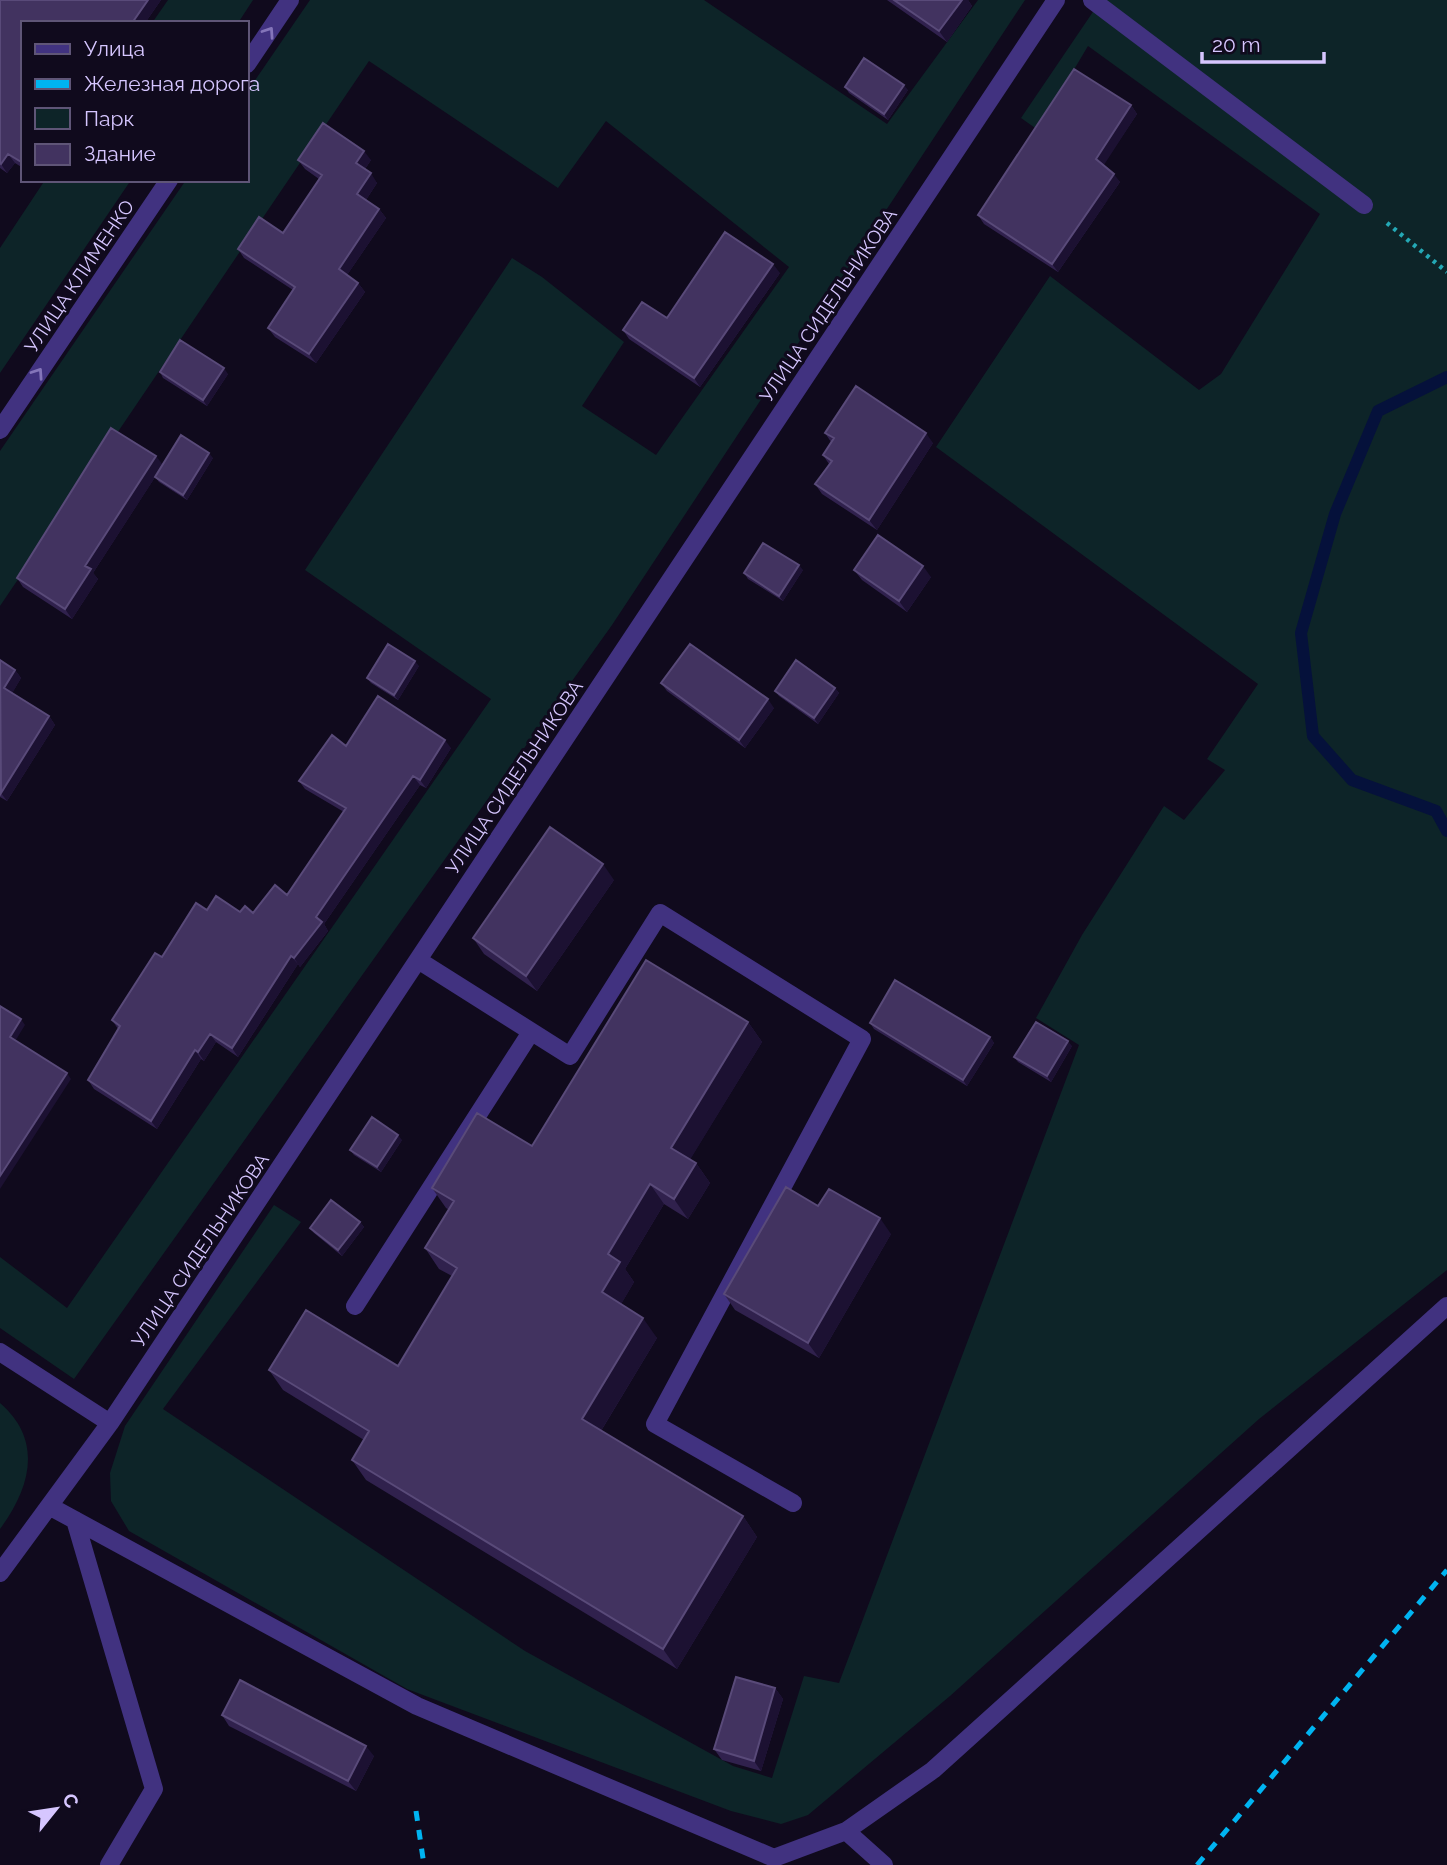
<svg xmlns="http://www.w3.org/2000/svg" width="1447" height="1865" viewBox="0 0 1447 1865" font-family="Raleway,sans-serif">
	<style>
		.green { fill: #0d2428 }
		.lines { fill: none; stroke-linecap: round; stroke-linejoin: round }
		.stream { stroke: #05113b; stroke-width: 12 }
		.path { stroke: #24a8b5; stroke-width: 4.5; stroke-dasharray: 3.5 5; stroke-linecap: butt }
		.minor { stroke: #413280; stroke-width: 18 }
		.rail { stroke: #00b4f1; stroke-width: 5; stroke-dasharray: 10 9; stroke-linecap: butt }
		.wall { fill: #30214d }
		.shaded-wall { fill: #1c1132 }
		.building { fill: #423360; stroke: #594a79; stroke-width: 2 }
		.oneway { stroke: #8475b9 }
		.labels { text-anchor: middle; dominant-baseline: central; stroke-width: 6; stroke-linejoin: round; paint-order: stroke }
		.street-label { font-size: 19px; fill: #d6c6ff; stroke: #100a1d }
	</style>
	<rect width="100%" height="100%" fill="#100a1d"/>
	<!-- green -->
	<path class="green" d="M168,0H253L238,23H152Z
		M310,0H704L887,124L978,0H1025L612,625L74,1379L0,1328V1257L67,1308L491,699L305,570L512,258L542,277L624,342L582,406L656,455L789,267L606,121L558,188L369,61L0,606V451L186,180H247V92Z
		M1101,0H1447V1270L1259,1419L950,1696L808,1815L781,1824L731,1811L407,1689L129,1531L111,1501L110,1473L125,1426L274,1205L301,1222L163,1409L525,1651L733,1766L772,1778L804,1676L839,1683L1079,1045L1036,1018L1082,935L1164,806L1184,820L1225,770L1207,759L1258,684L936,447L1050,276L1199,390L1221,374L1320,214L1088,46L1038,130L1021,118Z
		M45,180H131L0,373V248Z
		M0,1403C44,1441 30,1488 0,1529Z"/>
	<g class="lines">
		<!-- stream -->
		<path class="stream" d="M1447,377L1378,411L1335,514L1301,633L1313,736L1352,780L1436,811L1447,831"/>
		<!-- path -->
		<path class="path" d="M1387,223L1447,272"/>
		<!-- minor -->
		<path class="minor" d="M1092,0L1364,205
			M247,64L290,0
			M0,430L169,180
			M418,960L570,1056L660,913L862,1039L655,1424L793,1503
			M355,1306L531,1032
			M0,1352L110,1423
			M49,1506L417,1706L774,1858L846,1831L933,1770L1447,1306
			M75,1520L154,1789L109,1865
			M0,1573L110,1423L1056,0
			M846,1831L884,1865"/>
		<!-- rail -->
		<path class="rail" d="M416,1811L424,1865
			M1197,1865L1447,1570"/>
	</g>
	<!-- wall -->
	<path class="wall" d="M0,0H161L145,23H23V168L15,163L7,173L0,168Z
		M887,0H968L972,6L947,42Z
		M845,87L908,90L888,120L849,93Z
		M1131,105L1137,114L1103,165L1120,182L1058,272L984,224L978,215Z
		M298,160H371L365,169L377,183L366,200L379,209L386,218L347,275L358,283L365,292L316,363L275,337L268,328L293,290L244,258L238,249L283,233L319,179L305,169Z
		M780,273L700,387L629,339L623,330L667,318Z
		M160,372L228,374L207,406L163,378Z
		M825,433L933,443L877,530L822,494L815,484L829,464L823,455L831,442Z
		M213,458L187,500L159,482L155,477L157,474L93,573L98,579L72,619L23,587L17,578L162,465Z
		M803,570L783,601L748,579L744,573Z
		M854,570L931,577L907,612L862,580Z
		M0,660L15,670L21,678L12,693L49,716L55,725L7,801L0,797Z
		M419,666L398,700L371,683L367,678Z
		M661,683L774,708L745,748L667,691Z
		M835,688L839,693L818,724L779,696L775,691Z
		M346,746L451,748L426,788L420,785L324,924L328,931L300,967L298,964L238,1057L216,1042L204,1061L201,1059L157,1129L94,1089L88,1080L118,1029L112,1020L162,957L207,910L253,913L287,895L344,812L305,789L299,781Z
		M614,880L537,991L484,954L473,938Z
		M748,1022L762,1042L690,1159L696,1163L710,1183L688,1219L664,1204L625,1269L634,1282L621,1304L657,1338L601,1431L743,1516L757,1537L677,1669L366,1480L352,1460L364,1440L283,1390L269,1370L398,1366L452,1276L439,1269L425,1248L449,1210L446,1208L432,1188L532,1146Z
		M870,1023L990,1037L994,1043L967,1086L874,1029Z
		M1072,1046L1051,1082L1018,1062L1014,1057Z
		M402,1140L381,1172L354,1155L350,1150Z
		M360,1222L364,1227L342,1256L314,1233L310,1228Z
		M891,1234L819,1358L735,1310L724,1294Z
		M775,1688L783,1699L761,1771L722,1760L714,1749Z
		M222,1715L374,1756L356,1791L229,1726Z"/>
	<!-- shaded-wall -->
	<path class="shaded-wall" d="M148,0H161L145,23H132Z
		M962,0H968L972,6L947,42L939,31Z
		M904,85L908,90L888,120L884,114Z
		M1131,105L1137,114L1102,168L1096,159Z
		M364,151L371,160L363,172L356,163Z
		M8,154L15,163L7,173L1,164Z
		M371,173L377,183L364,203L357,194Z
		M1114,174L1120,182L1058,272L1052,264Z
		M379,209L386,218L345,278L339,269Z
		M773,264L780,273L700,387L694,378Z
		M358,283L365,292L316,363L309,354Z
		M224,368L228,374L207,406L203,400Z
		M926,433L933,443L877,530L869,520Z
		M209,453L213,458L187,500L183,495Z
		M156,456L163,465L93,573L98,579L72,619L65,609L85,566Z
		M799,565L803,570L783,601L779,596Z
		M923,566L931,577L907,612L899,601Z
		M415,661L419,666L398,700L394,695Z
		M15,670L21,678L10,697L4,688Z
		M835,688L839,693L818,724L814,718Z
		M768,699L774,708L745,748L739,740Z
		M49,716L55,725L7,801L1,793Z
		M445,740L451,748L426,788L420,780Z
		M413,776L420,785L324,924L328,931L300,967L294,958L316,917Z
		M603,864L614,880L537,991L526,976Z
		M291,956L298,964L238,1057L232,1048Z
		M21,1019L25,1025L14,1043L10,1037Z
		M748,1022L762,1042L685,1168L671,1148Z
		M210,1034L216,1042L204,1061L198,1052Z
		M990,1037L994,1043L967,1086L963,1080Z
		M1068,1041L1072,1046L1051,1082L1047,1076Z
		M195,1050L201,1059L157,1129L151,1121Z
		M67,1073L71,1079L0,1189V1176Z
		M398,1135L402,1140L381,1172L377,1167Z
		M696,1163L710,1183L688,1219L674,1199Z
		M650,1184L664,1204L625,1269L634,1282L616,1313L602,1292L608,1254Z
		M880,1218L891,1234L819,1358L808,1343Z
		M360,1222L364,1227L342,1256L338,1250Z
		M643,1318L657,1338L596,1439L582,1419Z
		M743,1516L757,1537L677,1669L663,1649Z
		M775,1688L783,1699L761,1771L754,1761Z
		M366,1746L374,1756L356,1791L348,1781Z"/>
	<!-- building -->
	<path class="building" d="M0,0H148L132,23H23V163L8,154L1,164L0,163Z
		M894,0H962L939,31Z
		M864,58L904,85L884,114L845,87Z
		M1074,69L1131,105L1096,159L1114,174L1052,264L978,215Z
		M323,123L364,151L356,163L371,173L357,194L379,209L339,269L358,283L309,354L268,328L295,287L238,249L259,217L283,233L322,175L298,160Z
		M725,232L773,264L694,378L623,330L642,302L667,318Z
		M180,340L224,368L203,400L160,372Z
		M856,386L926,433L869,520L815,484L832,461L823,455L834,438L825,433Z
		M111,428L156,456L85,566L91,569L65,609L17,578Z
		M181,435L209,453L183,495L155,477Z
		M878,535L923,566L899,601L854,570Z
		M763,543L799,565L779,596L744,573Z
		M388,644L415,661L394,695L367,678Z
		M690,644L768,699L739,740L661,683Z
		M0,660L15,670L4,688L49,716L1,793Z
		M796,660L835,688L814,718L775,691Z
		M378,696L445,740L420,780L413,776L316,917L322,922L294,958L291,956L232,1048L210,1034L198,1052L195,1050L151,1121L88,1080L120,1026L112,1020L155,953L162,957L196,903L207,910L216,896L240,912L245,906L253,913L275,885L287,895L346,808L299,781L332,735L346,746Z
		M550,827L603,864L526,976L473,938Z
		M646,960L748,1022L671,1148L696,1163L674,1199L650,1184L608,1254L620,1262L602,1292L643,1318L582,1419L743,1516L663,1649L352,1460L369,1431L269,1370L306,1310L398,1366L457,1268L425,1248L454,1201L432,1188L477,1113L532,1146Z
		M895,980L990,1037L963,1080L870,1023Z
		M0,1006L21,1019L10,1037L67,1073L0,1176Z
		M1036,1022L1068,1041L1047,1076L1014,1057Z
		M372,1117L398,1135L377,1167L350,1150Z
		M786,1187L818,1206L829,1189L880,1218L808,1343L724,1294Z
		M331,1200L360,1222L338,1250L310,1228Z
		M736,1677L775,1688L754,1761L714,1749Z
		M240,1680L366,1746L348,1781L222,1715Z"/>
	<!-- one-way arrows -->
	<defs><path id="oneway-chevron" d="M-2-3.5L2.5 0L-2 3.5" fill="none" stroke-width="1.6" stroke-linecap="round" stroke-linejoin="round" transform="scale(1.75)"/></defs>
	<g class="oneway">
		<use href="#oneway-chevron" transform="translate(269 32) rotate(-56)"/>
		<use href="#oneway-chevron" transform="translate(38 373) rotate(-56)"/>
	</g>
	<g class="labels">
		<!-- street labels -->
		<g class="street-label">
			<text transform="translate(79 276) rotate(-56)">УЛИЦА КЛИМЕНКО</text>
			<text transform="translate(828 305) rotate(-56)">УЛИЦА СИДЕЛЬНИКОВА</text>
			<text transform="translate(514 777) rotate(-56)">УЛИЦА СИДЕЛЬНИКОВА</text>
			<text transform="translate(200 1250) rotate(-56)">УЛИЦА СИДЕЛЬНИКОВА</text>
		</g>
	</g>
	<!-- legend -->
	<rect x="21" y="21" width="228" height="161" fill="#100a1d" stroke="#5f5577" stroke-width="2"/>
	<rect x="35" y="44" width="35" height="10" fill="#413280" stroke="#5f5577" stroke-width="2"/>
	<text x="84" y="56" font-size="21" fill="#d6c6ff">Улица</text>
	<rect x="35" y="79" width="35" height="10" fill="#00b4f1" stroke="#5f5577" stroke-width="2"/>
	<text x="84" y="91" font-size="21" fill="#d6c6ff">Железная дорога</text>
	<rect x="35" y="108" width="35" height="21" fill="#0d2428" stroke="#5f5577" stroke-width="2"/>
	<text x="84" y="126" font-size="21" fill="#d6c6ff">Парк</text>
	<rect x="35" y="144" width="35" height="21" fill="#423360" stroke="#5f5577" stroke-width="2"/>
	<text x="84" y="161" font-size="21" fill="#d6c6ff">Здание</text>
	<!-- north arrow -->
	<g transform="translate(56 1809) rotate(60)" stroke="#100a1d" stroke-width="5" paint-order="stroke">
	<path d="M0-5L12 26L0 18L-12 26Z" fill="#d6c6ff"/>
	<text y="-10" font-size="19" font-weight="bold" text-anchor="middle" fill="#d6c6ff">С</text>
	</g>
	<!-- scale -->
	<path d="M1202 52v10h122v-10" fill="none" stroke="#d6c6ff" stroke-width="3.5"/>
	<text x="1212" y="52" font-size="21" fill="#d6c6ff" stroke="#100a1d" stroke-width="5" paint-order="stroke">20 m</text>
</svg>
